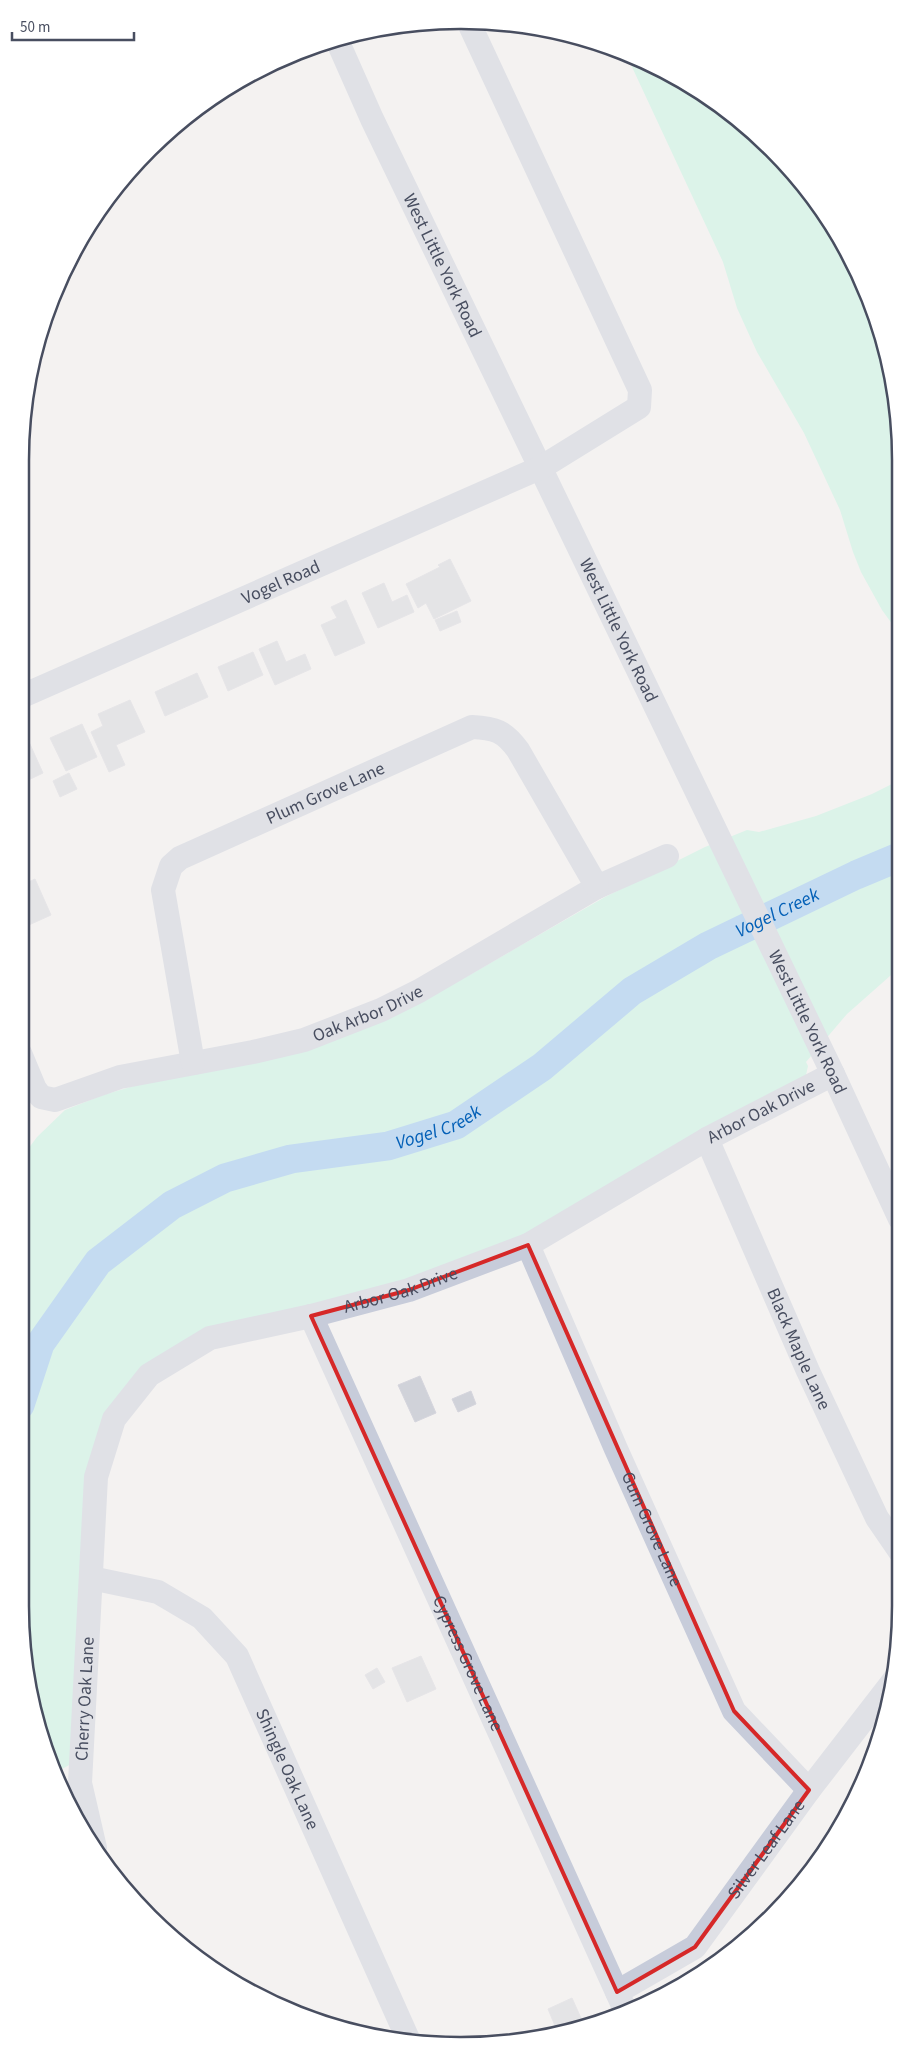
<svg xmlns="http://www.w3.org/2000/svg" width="921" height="2066" viewBox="0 0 921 2066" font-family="'Source Sans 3',sans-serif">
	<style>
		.green { fill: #bef3e1 }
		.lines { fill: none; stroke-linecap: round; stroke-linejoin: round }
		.stream { stroke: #89bff2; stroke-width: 5 }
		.river { stroke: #89bff2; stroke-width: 29 }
		.building { fill: #d0d2d9; stroke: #d5d5dd }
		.minor { stroke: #c7ccda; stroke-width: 24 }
		.marked { fill: none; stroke: #d62828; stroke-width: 4; stroke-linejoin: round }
		.labels { text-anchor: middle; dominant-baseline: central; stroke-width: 4; stroke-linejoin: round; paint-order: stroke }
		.street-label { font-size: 18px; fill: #484e60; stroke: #fff }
		.water-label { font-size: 19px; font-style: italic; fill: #0460b7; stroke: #fff }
		.rim { fill: none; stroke: #484e60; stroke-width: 2.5 }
	</style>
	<rect width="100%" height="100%" fill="#f4f2f1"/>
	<!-- green -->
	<path class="green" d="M625,52L728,111L810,192L867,292L897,403L898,632L882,610L861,572L853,552L840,510L804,433L757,352L737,308L723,262Z
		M898,781L899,968L847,1014L806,1062L808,1066L806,1075L532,1231L418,1279L231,1325L117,1403L71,1764L55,1773L43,1747L20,1605V1160L37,1137L65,1110L103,1095L417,1003L473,973L605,897L705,847L747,830L759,832L816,816L872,794Z"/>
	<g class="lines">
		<!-- stream -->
		<path class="stream" d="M20,1330L40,1344"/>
		<!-- river -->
		<path class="river" id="s1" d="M20,1405L40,1344L98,1262L172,1205L225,1178L291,1159L388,1146L456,1125L542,1067L632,991L708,946L856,875L899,857"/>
	</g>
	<!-- building -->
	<path class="building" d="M450,559L471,601L434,619L426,603L418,608L406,584L440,567L438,565Z
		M384,583L392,602L407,595L414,612L378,628L362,593Z
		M346,600L365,643L335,656L321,625L337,618L331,607Z
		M457,611L461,622L440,631L435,620Z
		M277,641L286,662L305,654L311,669L275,685L259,649Z
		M253,652L263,675L228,691L218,667Z
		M197,673L208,697L165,716L155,692Z
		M130,700L145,732L116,745L125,765L109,772L91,732L103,726L98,714Z
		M82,724L97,757L66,771L50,738Z
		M29,742L43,773L20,784V746Z
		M69,773L77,789L60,797L53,781Z
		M35,879L51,915L20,929V886Z
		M420,1376L436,1413L415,1422L398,1385Z
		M471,1391L476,1404L458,1412L452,1399Z
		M421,1656L436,1689L407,1702L392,1668Z
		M377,1668L385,1682L373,1689L365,1675Z
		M572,1998L585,2027L558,2033L548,2009Z"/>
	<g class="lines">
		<!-- minor -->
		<g class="minor">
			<path id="s2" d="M337,40L372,119L833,1074L900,1219"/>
			<path id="s3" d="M20,697L542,467L639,407L640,390L468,21"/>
			<path id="s4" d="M20,1053L35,1089L41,1097L55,1100L120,1077L253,1052L304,1040L381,1010L419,991L597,887L667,856"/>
			<path id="s5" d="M193,1063L163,890L171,866L180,858L472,727C495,728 504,731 518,750L597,887"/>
			<path id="s6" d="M707,1139L808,1371L877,1518L901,1553"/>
			<path id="s7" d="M528,1245L616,1449L734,1711L809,1790"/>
			<path id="s8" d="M311,1316L626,2012"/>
			<path id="s9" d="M91,1578L158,1592L202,1618L237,1656L408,2039"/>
			<path id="s10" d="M95,1848L80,1783L96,1477L114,1419L149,1375L210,1338L311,1316L409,1290L528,1245L707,1139L833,1074"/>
			<path id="s11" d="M617,1992L695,1947L809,1790L894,1680"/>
		</g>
	</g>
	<!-- marked area -->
	<path d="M0 0H921V2066H0ZM528,1245L734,1711L809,1790L695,1947L617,1992L311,1316L409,1290Z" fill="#f4f2f1" fill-opacity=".55" fill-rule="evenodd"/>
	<path class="marked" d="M528,1245L734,1711L809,1790L695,1947L617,1992L311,1316L409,1290Z"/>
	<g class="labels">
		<!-- street labels -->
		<g class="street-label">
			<text stroke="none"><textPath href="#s2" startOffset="249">West Little York Road</textPath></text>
			<text stroke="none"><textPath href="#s3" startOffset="285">Vogel Road</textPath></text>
			<text stroke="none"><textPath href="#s2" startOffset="654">West Little York Road</textPath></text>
			<text stroke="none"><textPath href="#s5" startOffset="372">Plum Grove Lane</textPath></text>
			<text stroke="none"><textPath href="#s4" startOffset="389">Oak Arbor Drive</textPath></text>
			<text stroke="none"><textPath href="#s2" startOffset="1089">West Little York Road</textPath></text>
			<text stroke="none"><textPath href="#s10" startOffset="1162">Arbor Oak Drive</textPath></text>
			<text stroke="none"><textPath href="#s10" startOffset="758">Arbor Oak Drive</textPath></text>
			<text stroke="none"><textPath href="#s6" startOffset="229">Black Maple Lane</textPath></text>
			<text stroke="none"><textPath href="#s7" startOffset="310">Gum Grove Lane</textPath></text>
			<text stroke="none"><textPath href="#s8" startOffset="381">Cypress Grove Lane</textPath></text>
			<text stroke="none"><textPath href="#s10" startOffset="151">Cherry Oak Lane</textPath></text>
			<text stroke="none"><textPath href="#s9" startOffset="295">Shingle Oak Lane</textPath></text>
			<text stroke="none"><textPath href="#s11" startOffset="211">Silver Leaf Lane</textPath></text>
		</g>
		<!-- water labels -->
		<g class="water-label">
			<text stroke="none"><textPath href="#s1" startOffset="942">Vogel Creek</textPath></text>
			<text stroke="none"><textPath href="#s1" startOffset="538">Vogel Creek</textPath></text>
		</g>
	</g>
	<!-- crop -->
	<path d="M0 0H921V2066H0ZM460 29H461A431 431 0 0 1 892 460V1606A431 431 0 0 1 461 2037H460A431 431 0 0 1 29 1606V460A431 431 0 0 1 460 29Z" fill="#fff" fill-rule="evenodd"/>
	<path class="rim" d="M460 29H461A431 431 0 0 1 892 460V1606A431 431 0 0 1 461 2037H460A431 431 0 0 1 29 1606V460A431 431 0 0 1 460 29Z"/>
	<!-- scale -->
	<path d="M12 32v8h122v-8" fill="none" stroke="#484e60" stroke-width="2.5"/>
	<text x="20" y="32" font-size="15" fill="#484e60" stroke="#ffffff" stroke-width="4" paint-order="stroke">50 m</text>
</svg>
